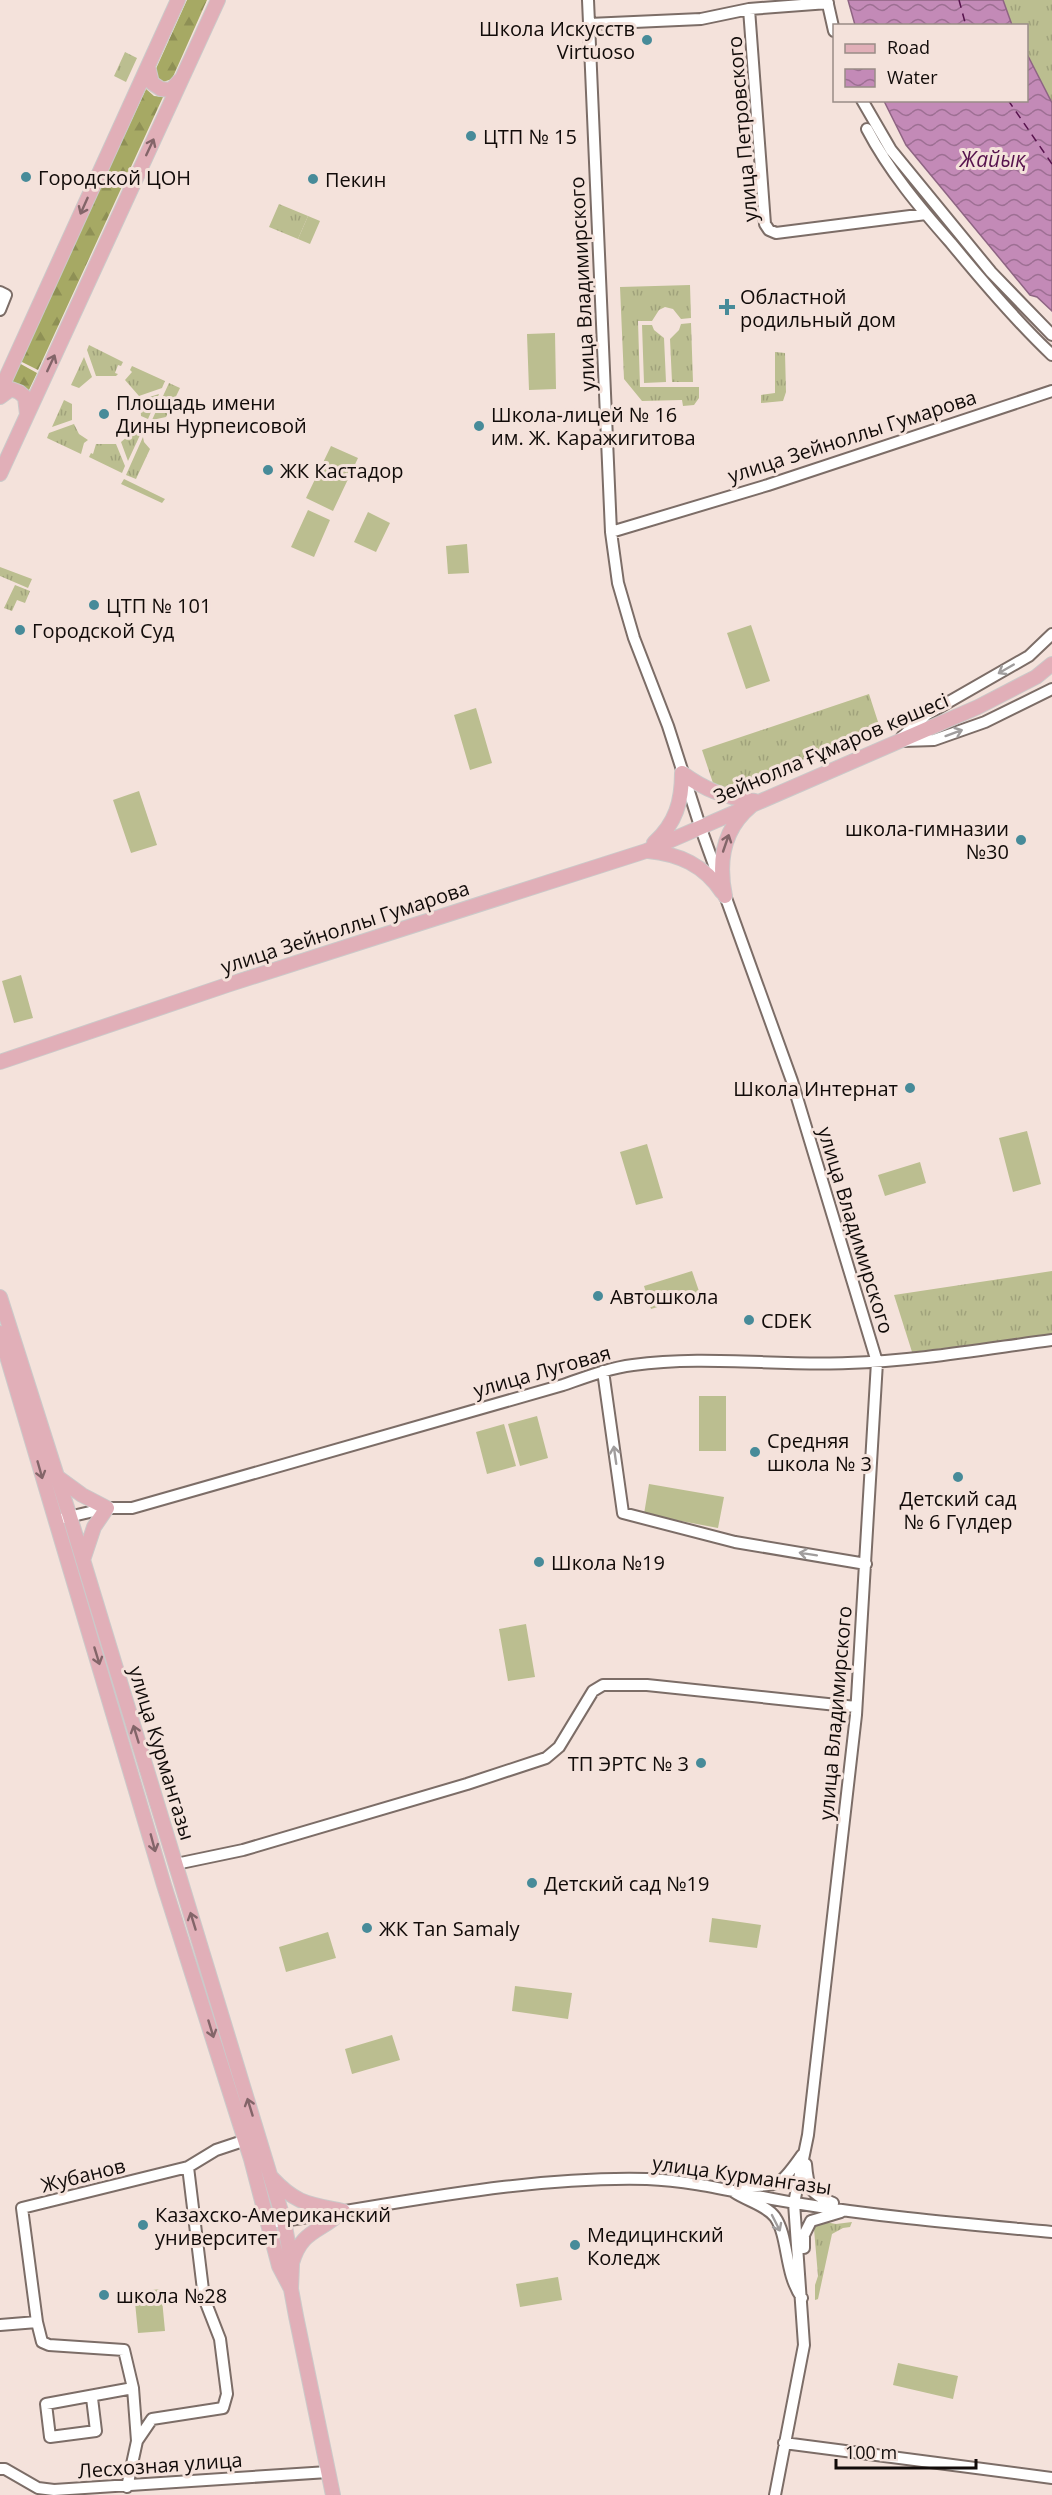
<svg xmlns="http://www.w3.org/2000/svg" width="1052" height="2495" viewBox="0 0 1052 2495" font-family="'Open Sans',sans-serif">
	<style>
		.grass { fill: url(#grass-tufts) }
		.forest { fill: url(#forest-firs) }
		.pitch { fill: #bbbe90 }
		.water { fill: url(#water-waves); stroke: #8e6483; stroke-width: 1.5 }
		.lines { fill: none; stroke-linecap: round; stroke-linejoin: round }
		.ferry { stroke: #57134d; stroke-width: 1.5; stroke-dasharray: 8 6; stroke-linecap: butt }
		.minor-casing { stroke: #7c6d67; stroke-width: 14 }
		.major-casing { stroke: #cbc9c9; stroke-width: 16 }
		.minor { stroke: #fff; stroke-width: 10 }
		.major { stroke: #e1afb8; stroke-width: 14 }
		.oneway { stroke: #836569 }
		.oneway2 { stroke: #a09d9d }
		.poi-dot { fill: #478b99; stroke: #f4e2db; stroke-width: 2 }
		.labels { text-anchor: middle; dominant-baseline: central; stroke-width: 6; stroke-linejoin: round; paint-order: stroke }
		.poi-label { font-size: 20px; fill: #110b09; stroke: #f4e2db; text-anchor: start }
		.street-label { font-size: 20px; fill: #110b09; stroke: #f4e2db }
		.water-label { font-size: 21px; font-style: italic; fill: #57134d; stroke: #f4e2db }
	</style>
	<defs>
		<pattern id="grass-tufts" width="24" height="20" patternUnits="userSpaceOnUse" patternTransform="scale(1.5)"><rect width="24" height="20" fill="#bbbe90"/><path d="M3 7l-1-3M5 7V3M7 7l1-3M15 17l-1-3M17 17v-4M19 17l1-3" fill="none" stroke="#a0a27b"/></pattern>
		<pattern id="forest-firs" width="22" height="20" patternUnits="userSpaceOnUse" patternTransform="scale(1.5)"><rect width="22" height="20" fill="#a6a964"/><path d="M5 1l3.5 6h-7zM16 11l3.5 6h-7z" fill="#8e9055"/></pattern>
		<pattern id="water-waves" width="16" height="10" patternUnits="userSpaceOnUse" patternTransform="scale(1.5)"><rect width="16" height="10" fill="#c38ab7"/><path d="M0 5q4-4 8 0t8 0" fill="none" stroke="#9d6f93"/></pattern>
	</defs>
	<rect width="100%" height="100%" fill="#f4e2db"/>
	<!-- grass -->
	<path class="grass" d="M1003,0H1052V103L1027,54L1026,26L1012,25Z
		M125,52L137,58L126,82L114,76Z
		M279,204L308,216L298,239L269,227Z
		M690,285L691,318L681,319L673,309L665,307L659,310L652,321H638L640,387H699V398L694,405L683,406L682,400L642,401L624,379L620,287Z
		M691,323L693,382H672L670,339L679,330L681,324Z
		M642,325H652L654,330L664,338L666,382L644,383Z
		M89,345L123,362L121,366L118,365L115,373L118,374L116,376H96L87,350Z
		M775,352L785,353L786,392L783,401L761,403V395L775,393Z
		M84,357L92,377L79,388L71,385Z
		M132,366L165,381L162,388L139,396L125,380L132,372L130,370Z
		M169,383L180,388L166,417L152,420Z
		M159,394L148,419L141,416L140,400Z
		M64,400L72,404V420L52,427Z
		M74,424L79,434L88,440L84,443L81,454L47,438L49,433Z
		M133,432L140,435L128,461L121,442Z
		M143,437L144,442L150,449L136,479L126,475Z
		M96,444H116L125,466L122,473L89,457L91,453L93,454Z
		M124,479L165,499L162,503L121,484Z
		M0,567L32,579L28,588L0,576Z
		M15,585L30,591L25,603L17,600L12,611L4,608Z
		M869,694L880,728L734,788L714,786L702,750Z
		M1052,1271V1335L912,1352L894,1295Z
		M825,2222L836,2224L852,2222L850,2227L843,2228L832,2234L818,2299L815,2300V2285L818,2276L814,2229L816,2225Z"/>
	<!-- forest -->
	<path class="forest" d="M187,0H207L172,79L163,82L156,76L155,71Z
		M146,89L154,96L163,97L38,370L20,361Z
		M19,363L37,373L28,392L21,385L9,384Z"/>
	<!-- pitch -->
	<path class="pitch" d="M308,216L320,221L310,244L298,239Z
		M555,333L556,389L529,390L527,334Z
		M331,446L358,458L333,511L306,498Z
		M308,510L330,520L314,557L291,547Z
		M368,512L390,523L376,552L354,542Z
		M467,544L469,573L448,574L446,546Z
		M751,625L770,681L746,689L727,633Z
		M476,708L492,763L470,770L454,715Z
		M139,791L157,845L131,853L113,800Z
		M21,975L33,1018L14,1023L2,981Z
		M1027,1131L1041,1184L1013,1192L999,1138Z
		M647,1144L663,1198L636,1205L620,1152Z
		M920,1162L926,1183L885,1196L878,1175Z
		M692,1271L700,1294L651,1309L644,1286Z
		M699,1396H726V1451H699Z
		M537,1416L548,1458L520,1466L508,1424Z
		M504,1424L516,1466L487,1474L476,1432Z
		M649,1484L724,1497L718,1528L644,1514Z
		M526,1624L535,1677L508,1681L499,1629Z
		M712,1918L761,1925L757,1948L709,1942Z
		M328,1932L336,1958L286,1972L279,1947Z
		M515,1986L572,1993L568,2019L512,2011Z
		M392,2035L400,2060L352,2074L345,2049Z
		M558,2277L562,2300L520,2307L516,2284Z
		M161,2289L165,2331L138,2333L134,2292Z
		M898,2363L958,2376L953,2399L893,2385Z"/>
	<!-- water -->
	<path class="water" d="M848,0H1003L1012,25H855Z
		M1027,54L1052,103V311L1037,297L1030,295L906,145L884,101L1026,100Z"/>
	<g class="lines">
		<!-- ferry -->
		<path class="ferry" d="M959,0L966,26
			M1008,100L1052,164"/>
		<defs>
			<path id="minor" d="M588,0L611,532L618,583L634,638L668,726L700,826L792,1081L877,1362L856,1715L808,2135L794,2203L804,2345L775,2495
				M827,0L834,31
				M749,9L765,224L769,230L776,233L926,214
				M589,24L701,19L749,9L828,3
				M862,100L891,150L991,272L1052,335
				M867,129C889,171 920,208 951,243C983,282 1015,320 1052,355
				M0,292L6,295L0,310
				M611,532L768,485L1052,391
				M902,737L926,715L1029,656L1052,634
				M903,741L934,740L985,722L1052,689
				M603,1371L623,1513L735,1542L866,1564
				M64,1518L107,1508H132L563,1385C586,1377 609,1368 633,1365C704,1355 776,1366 848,1363C916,1361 984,1349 1052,1340
				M176,1864L243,1850L467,1784L546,1758L559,1747L593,1691L603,1685H647L856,1707
				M806,2164C808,2189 810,2194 833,2203
				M739,2188C780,2182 776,2192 802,2155
				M734,2192C747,2201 766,2205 775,2217C789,2237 784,2273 802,2298
				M269,2223C394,2205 520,2176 647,2179C698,2181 746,2195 795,2203C880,2217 966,2224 1052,2232
				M804,2248V2235L811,2221L841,2212
				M37,2322L22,2208L188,2167L216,2150L252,2138
				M0,2325L37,2322L42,2342L49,2345L124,2350L133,2388L137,2441L127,2487
				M92,2398L96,2431L50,2437L46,2404L133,2388
				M137,2441L152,2419L223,2408L227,2394L220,2339L204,2298L188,2167
				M784,2443L1052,2478
				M0,2469H5L38,2488L54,2490L328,2472"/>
			<path id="major" d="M148,66L152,83L161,89L171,90L180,80
				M0,391L178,0
				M0,397L11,389L19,392L25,397L27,414
				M0,474L218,0
				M682,773C705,790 726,798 755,801
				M654,843C676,823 682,801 682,773
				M648,851C679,854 704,865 722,892
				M725,896C718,862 723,829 751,806
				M0,1062L227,985L646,851L978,707L1036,677L1052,664
				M0,1297L70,1517L284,2221L292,2265L291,2289L296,2316L333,2495
				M0,1333L164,1885L251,2159L279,2266L290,2287
				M56,1476L82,1495L107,1508L94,1527L83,1560
				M271,2177C296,2204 308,2204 343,2211
				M292,2263C302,2229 320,2233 343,2211"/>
		</defs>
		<!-- minor casing -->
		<use href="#minor" class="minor-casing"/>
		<!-- major casing -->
		<use href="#major" class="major-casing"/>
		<!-- minor -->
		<use href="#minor" class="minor"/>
		<!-- major -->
		<use href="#major" class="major"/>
	</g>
	<!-- one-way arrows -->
	<defs><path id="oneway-shaft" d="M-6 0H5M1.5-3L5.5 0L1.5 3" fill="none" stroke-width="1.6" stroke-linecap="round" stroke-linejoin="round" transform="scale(1.5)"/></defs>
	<g class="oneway">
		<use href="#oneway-shaft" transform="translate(150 147) rotate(-65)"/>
		<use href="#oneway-shaft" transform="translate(84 206) rotate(114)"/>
		<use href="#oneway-shaft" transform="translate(51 363) rotate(-65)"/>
		<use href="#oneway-shaft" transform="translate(726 843) rotate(-71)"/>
		<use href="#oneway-shaft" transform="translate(40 1470) rotate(74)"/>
		<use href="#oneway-shaft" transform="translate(97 1656) rotate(73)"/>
		<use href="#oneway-shaft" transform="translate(136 1734) rotate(-107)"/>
		<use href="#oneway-shaft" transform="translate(153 1843) rotate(75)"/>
		<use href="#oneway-shaft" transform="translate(193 1921) rotate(-107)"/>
		<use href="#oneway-shaft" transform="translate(211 2029) rotate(73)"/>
		<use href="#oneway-shaft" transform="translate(250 2107) rotate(-107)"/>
	</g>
	<g class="oneway2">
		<use href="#oneway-shaft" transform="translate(1006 669) rotate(150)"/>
		<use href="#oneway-shaft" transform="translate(954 733) rotate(-20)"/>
		<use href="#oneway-shaft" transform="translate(615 1455) rotate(-98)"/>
		<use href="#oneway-shaft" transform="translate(808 1554) rotate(-171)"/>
		<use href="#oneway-shaft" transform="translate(776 2223) rotate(63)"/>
	</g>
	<!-- markers -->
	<g class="poi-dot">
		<circle cx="647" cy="40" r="6"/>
		<circle cx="471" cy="136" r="6"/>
		<circle cx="26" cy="177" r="6"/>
		<circle cx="313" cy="179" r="6"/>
		<path d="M724 298h6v6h6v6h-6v6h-6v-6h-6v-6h6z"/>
		<circle cx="104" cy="414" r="6"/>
		<circle cx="479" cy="426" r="6"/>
		<circle cx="268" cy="470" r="6"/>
		<circle cx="94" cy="605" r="6"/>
		<circle cx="20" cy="630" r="6"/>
		<circle cx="1021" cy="840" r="6"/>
		<circle cx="910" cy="1088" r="6"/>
		<circle cx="598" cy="1296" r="6"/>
		<circle cx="749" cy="1320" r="6"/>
		<circle cx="755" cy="1452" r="6"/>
		<circle cx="958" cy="1477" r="6"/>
		<circle cx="539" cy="1562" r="6"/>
		<circle cx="701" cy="1763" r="6"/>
		<circle cx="532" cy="1883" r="6"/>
		<circle cx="367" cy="1928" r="6"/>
		<circle cx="143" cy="2225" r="6"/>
		<circle cx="575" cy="2245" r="6"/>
		<circle cx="104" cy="2295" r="6"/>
	</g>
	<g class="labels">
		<!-- poi labels -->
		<g class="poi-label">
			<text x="635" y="28" text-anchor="end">Школа Искусств<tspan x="635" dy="23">Virtuoso</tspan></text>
			<text x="483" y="136">ЦТП № 15</text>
			<text x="38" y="177">Городской ЦОН</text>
			<text x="325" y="179">Пекин</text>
			<text x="740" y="296">Областной<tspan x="740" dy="23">родильный дом</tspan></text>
			<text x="116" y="402">Площадь имени<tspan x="116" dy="23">Дины Нурпеисовой</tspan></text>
			<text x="491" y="414">Школа-лицей № 16<tspan x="491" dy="23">им. Ж. Каражигитова</tspan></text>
			<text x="280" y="470">ЖК Кастадор</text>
			<text x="106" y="605">ЦТП № 101</text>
			<text x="32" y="630">Городской Суд</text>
			<text x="1009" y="828" text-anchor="end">школа-гимназии<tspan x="1009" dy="23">№30</tspan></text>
			<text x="898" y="1088" text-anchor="end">Школа Интернат</text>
			<text x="610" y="1296">Автошкола</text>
			<text x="761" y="1320">CDEK</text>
			<text x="767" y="1440">Средняя<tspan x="767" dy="23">школа № 3</tspan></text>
			<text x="958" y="1498" text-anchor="middle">Детский сад<tspan x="958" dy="23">№ 6 Гүлдер</tspan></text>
			<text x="551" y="1562">Школа №19</text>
			<text x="689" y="1763" text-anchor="end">ТП ЭРТС № 3</text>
			<text x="544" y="1883">Детский сад №19</text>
			<text x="379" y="1928">ЖК Tan Samaly</text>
			<text x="155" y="2214">Казахско-Американский<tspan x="155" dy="23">университет</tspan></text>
			<text x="587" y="2234">Медицинский<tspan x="587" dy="23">Коледж</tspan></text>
			<text x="116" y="2295">школа №28</text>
		</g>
		<!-- street labels -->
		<g class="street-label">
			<text transform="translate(742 129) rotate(-95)">улица Петровского</text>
			<text transform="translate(582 284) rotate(-93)">улица Владимирского</text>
			<text transform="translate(852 436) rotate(-18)">улица Зейноллы Гумарова</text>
			<text transform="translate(831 748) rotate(-23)">Зейнолла Ғұмаров көшесі</text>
			<text transform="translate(345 927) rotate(-18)">улица Зейноллы Гумарова</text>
			<text transform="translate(856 1230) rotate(73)">улица Владимирского</text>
			<text transform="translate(542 1371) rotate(-16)">улица Луговая</text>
			<text transform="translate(835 1713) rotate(-85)">улица Владимирского</text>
			<text transform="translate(162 1753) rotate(73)">улица Курмангазы</text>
			<text transform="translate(83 2175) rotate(-14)">Жубанов</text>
			<text transform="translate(742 2175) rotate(8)">улица Курмангазы</text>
			<text transform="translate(160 2465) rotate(-4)">Лесхозная улица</text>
		</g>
		<!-- water labels -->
		<g class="water-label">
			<text x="993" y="159">Жайық</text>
		</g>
	</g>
	<!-- legend -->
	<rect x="833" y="24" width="195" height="78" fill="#f4e2db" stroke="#998c87" stroke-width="1.5"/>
	<rect x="845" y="44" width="30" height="9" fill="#e1afb8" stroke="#998c87" stroke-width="1.5"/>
	<text x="887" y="54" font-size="18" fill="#110b09">Road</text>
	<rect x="845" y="69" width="30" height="18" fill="url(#water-waves)" stroke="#998c87" stroke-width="1.5"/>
	<text x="887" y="84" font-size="18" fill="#110b09">Water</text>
	<!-- scale -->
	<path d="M836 2459v9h140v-9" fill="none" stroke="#110b09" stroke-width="3"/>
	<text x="845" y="2459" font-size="18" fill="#110b09" stroke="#f4e2db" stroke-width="4.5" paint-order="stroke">100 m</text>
</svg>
